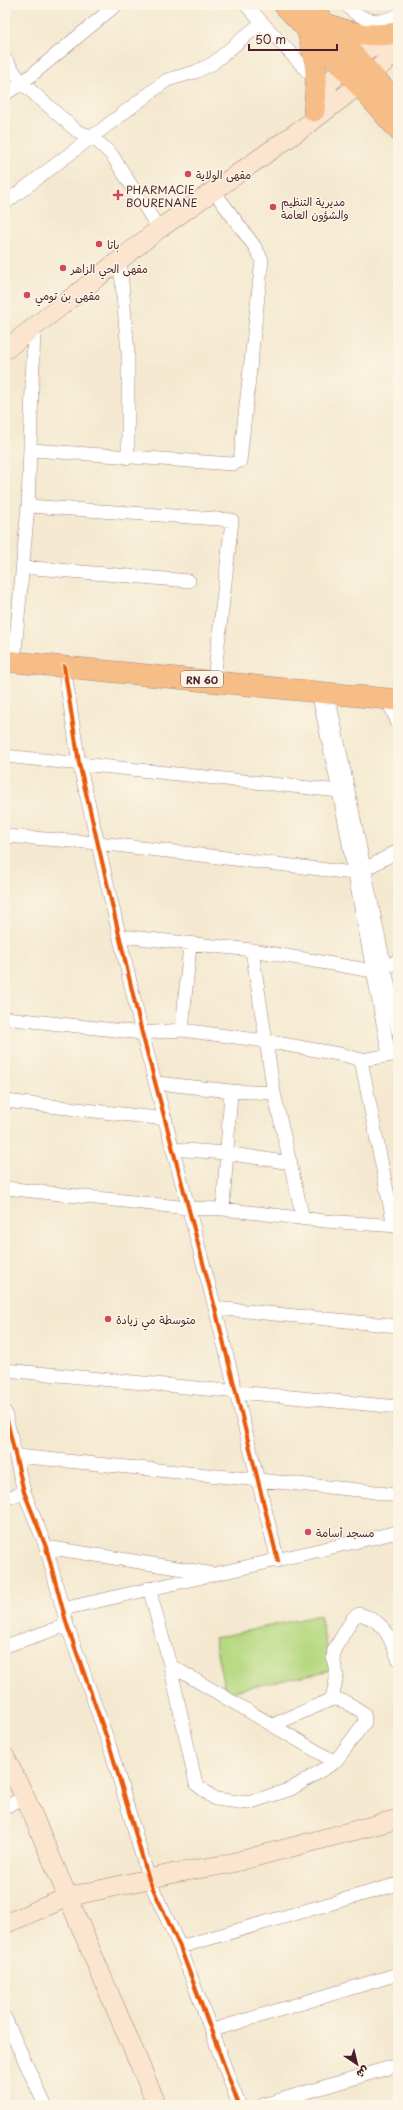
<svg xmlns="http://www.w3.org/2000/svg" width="403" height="2110" viewBox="0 0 403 2110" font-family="'Playpen Sans','Playpen Sans Arabic',sans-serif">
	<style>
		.pitch { fill: #b6d981; stroke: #807c56 }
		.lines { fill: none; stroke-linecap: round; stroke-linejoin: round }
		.street-casing { stroke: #9f847e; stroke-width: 14 }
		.secondary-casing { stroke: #9f847e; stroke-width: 20 }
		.primary-casing { stroke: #9f847e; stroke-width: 22 }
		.street { stroke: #fff; stroke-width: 13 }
		.secondary { stroke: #fbe5cf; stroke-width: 19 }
		.primary { stroke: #f6be86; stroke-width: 21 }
		.cycleway-casing { stroke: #fcf5e5; stroke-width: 6 }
		.cycleway { stroke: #e8590c; stroke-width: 4 }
		.poi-dot { fill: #d1495b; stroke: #fcf5e5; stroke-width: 1.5 }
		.labels { text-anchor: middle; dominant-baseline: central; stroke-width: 3; stroke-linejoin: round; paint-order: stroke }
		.shield { fill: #fcf5e5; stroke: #7f5f63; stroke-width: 1 }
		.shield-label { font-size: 10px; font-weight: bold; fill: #4a1f2b }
		.poi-label { font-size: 11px; fill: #4a1f2b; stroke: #fcf5e5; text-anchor: start }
	</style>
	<rect width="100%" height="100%" fill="#fcf5e5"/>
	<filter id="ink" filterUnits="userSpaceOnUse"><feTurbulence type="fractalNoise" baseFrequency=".025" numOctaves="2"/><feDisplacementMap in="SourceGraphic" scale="8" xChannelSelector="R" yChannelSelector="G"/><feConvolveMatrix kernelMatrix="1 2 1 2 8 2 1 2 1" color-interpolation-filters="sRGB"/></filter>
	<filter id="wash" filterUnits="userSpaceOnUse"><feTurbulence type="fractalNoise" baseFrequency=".012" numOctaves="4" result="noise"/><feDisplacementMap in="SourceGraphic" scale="16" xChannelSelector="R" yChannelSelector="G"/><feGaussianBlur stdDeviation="0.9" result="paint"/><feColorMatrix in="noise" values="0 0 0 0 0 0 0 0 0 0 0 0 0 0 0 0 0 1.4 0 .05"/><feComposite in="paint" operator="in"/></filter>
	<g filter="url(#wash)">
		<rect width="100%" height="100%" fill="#f4e9d0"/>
		<!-- pitch -->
		<path class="pitch" d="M320,1615L331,1670L225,1693L214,1638Z"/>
	</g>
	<g filter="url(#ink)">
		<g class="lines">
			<defs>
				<path id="street" d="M246,5L309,73H317
					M346,5C360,20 379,26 398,15
					M5,59L22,83L77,131L93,137L112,155L159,229
					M5,94L22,83L116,5
					M5,203L167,80L195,72L212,64L261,23
					M120,259L128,353V458
					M31,450L233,464L240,461L262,260L255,247L213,190
					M28,506L232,520L214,680
					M22,567L189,581
					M14,662L28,506L34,329
					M64,666L79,763L142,1033L215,1308L278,1561
					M318,692L339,791L389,1055
					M328,694L398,1031
					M387,699L398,723
					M5,756L339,791L348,788
					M5,836L99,843L353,873L365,869L398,851
					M120,936L252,950L373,971L385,968L398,960
					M252,950L274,1093L303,1219
					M5,1018L142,1033L182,1030L265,1041L344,1055L361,1060
					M182,1030L190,944
					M156,1083L231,1091L274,1093
					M5,1101L166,1119
					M172,1149L226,1153L291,1163
					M5,1188L188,1208L223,1209L325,1221L398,1226
					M223,1209L231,1091
					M394,1226L361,1060L398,1054
					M215,1308L398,1326
					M5,1370L398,1407
					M5,1412L24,1492L46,1547L67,1625L110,1747L149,1880L180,1947L239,2105
					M17,1456L368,1491L398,1496
					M5,1499L24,1492
					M46,1547L208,1573
					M149,1588L170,1665L196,1784L215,1799L248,1803L291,1789L335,1762L170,1665
					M63,1609L398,1532
					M5,1646L67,1625
					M332,1699L337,1675L333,1658L334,1650L353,1618L359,1614C385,1621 389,1635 398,1659
					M273,1725L332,1699C345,1699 353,1707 364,1713L365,1722L335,1762
					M5,1807L25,1797
					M180,1947L398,1884
					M5,2018L45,2105
					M213,2030L398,1974
					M263,2105L398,2065"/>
				<path id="secondary" d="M315,108C335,65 357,55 398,35
					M5,350L159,229L307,125L364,81L398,50
					M5,1757L25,1797L157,2105
					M5,1924L68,1897L175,1873L228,1864L398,1819"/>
				<path id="primary" d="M284,5L346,70L398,130
					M309,5L398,104
					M327,24C355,35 368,37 398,33
					M308,33C318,66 317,79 314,111
					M5,661L398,700"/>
			</defs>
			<!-- street casing -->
			<use href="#street" class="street-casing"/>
			<!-- secondary casing -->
			<use href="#secondary" class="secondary-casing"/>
			<!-- primary casing -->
			<use href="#primary" class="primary-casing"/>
			<!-- street -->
			<use href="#street" class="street"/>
			<!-- secondary -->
			<use href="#secondary" class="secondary"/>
			<!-- primary -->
			<use href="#primary" class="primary"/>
			<defs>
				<path id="cycleway" d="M64,666L79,763L142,1033L215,1308L278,1561
					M5,1412L24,1492L46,1547L67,1625L110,1747L149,1880L180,1947L239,2105"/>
			</defs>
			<!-- cycleway casing -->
			<use href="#cycleway" class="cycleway-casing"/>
			<!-- cycleway -->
			<use href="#cycleway" class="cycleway"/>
		</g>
	</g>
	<!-- markers -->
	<g class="poi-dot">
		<circle cx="188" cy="174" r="4"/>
		<path d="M116 189h4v4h4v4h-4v4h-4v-4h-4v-4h4z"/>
		<circle cx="273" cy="207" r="4"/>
		<circle cx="99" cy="244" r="4"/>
		<circle cx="63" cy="268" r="4"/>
		<circle cx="27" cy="295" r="4"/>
		<circle cx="108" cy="1319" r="4"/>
		<circle cx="308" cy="1532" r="4"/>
	</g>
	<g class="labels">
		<!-- shield labels -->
		<rect class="shield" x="181" y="671" width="42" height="16" rx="3"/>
		<g class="shield-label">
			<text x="202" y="679">RN 60</text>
		</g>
		<!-- poi labels -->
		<g class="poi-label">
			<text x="196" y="174">مقهى الولاية</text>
			<text x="126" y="189">PHARMACIE<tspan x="126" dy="13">BOURENANE</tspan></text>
			<text x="281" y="201">مديرية التنظيم<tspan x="281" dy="13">والشؤون العامة</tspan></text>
			<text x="107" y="244">باتا</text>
			<text x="71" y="268">مقهى الحي الزاهر</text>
			<text x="35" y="295">مقهى بن تومي</text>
			<text x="116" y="1319">متوسطة مي زيادة</text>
			<text x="316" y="1532">مسجد أسامة</text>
		</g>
	</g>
	<!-- margin -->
	<rect width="403" height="2110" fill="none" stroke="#fcf5e5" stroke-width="20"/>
	<!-- north arrow -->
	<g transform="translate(357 2064) rotate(145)" stroke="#fcf5e5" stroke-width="3" paint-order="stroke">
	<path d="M0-3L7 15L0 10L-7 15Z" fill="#4a1f2b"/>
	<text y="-6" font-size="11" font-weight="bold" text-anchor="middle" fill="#4a1f2b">ش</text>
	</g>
	<!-- scale -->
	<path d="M249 44v6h88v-6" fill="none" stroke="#4a1f2b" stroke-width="2"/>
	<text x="255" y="44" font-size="12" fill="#4a1f2b" stroke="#fcf5e5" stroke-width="3" paint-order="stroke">50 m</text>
</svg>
